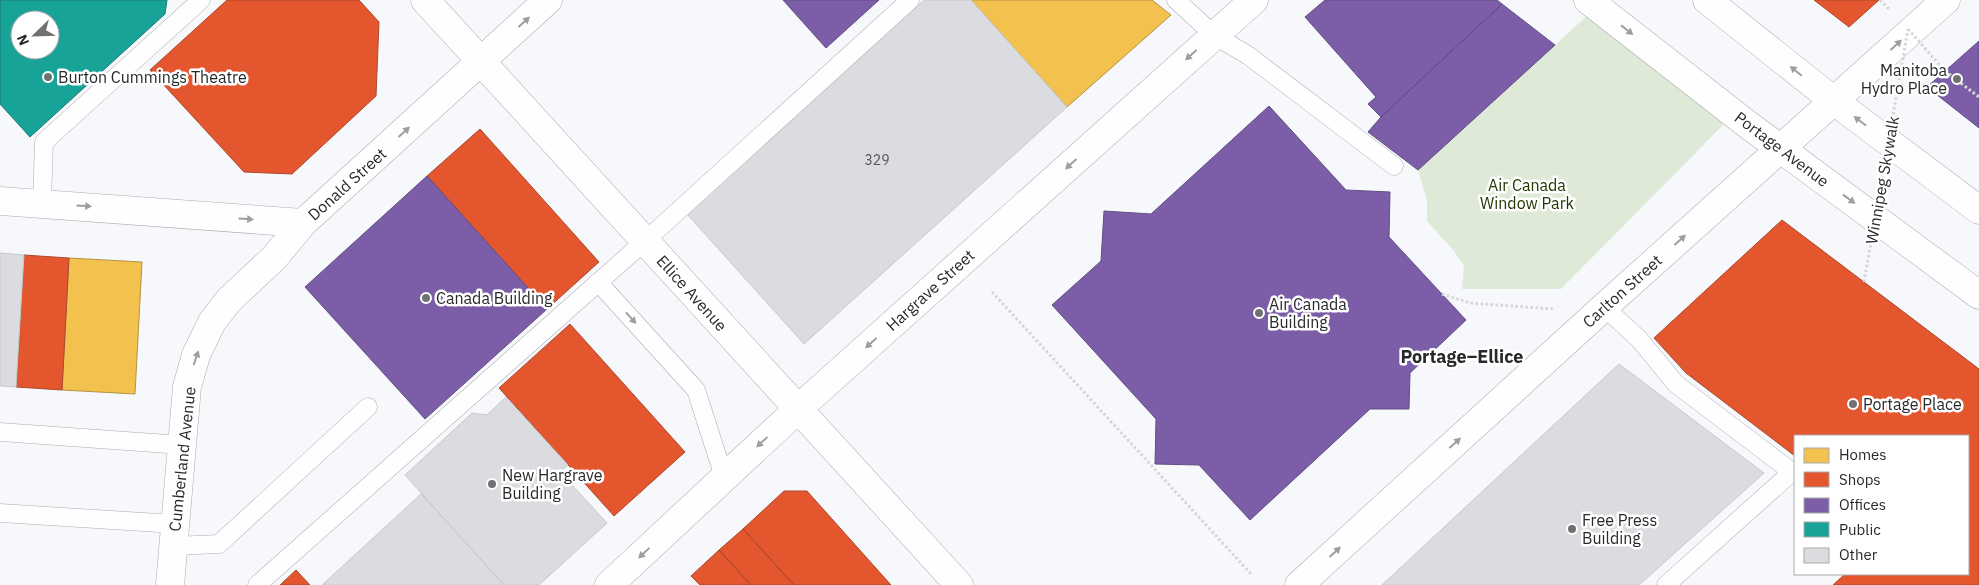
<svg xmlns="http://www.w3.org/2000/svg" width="1979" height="585" viewBox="0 0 1979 585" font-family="'IBM Plex Sans',sans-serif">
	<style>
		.green { fill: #dfe9d8 }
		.homes { fill: #f2c14e; stroke: #b59343 }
		.shops { fill: #e4572e; stroke: #ab492d }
		.offices { fill: #7b5ea7; stroke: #624e82 }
		.public { fill: #17a398; stroke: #1c7e77; fill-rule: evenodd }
		.building { fill: #dbdcdf; stroke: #c7c9cb }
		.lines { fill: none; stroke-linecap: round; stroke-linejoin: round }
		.lane-casing { stroke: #abacae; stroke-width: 19 }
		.secondary-casing { stroke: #abacae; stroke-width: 29 }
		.primary-casing { stroke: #abacae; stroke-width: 29 }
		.path { stroke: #d6d6d7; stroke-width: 3; stroke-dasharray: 2.5 2.5; stroke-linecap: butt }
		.lane { stroke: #fefefe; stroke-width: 18 }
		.secondary { stroke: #fefefe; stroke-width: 28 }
		.primary { stroke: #fefefe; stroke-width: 28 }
		.path-bridge { stroke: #d6d6d7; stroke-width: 3; stroke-dasharray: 2.5 2.5; stroke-linecap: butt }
		.oneway { fill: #9d9e9f }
		.poi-dot { fill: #6f7173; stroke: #fff; stroke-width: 2 }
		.labels { text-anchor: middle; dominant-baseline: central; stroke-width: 5; stroke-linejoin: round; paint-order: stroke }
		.number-label { font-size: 14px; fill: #545657 }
		.poi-label { font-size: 16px; fill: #27292a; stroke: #fff; text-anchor: start }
		.street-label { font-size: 16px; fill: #27292a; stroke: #fff }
		.park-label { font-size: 16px; fill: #233801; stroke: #fff }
		.neighbourhood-label { font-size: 18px; font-weight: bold; fill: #27292a; stroke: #fff }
	</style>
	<rect width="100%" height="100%" fill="#f6f8fb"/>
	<!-- green -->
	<path class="green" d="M1590,13L1730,118L1561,289H1462L1464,266L1454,251L1427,221V200L1418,170Z"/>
	<!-- homes -->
	<path class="homes" d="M971,0H1152L1171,15L1067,107Z
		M69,258L142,262L135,394L62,390Z"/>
	<!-- shops -->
	<path class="shops" d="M227,0H359L379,22L376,96L292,174L244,172L150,70Z
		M1814,0H1879L1849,27Z
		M480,129L599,262L547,309L427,176Z
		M1782,220L1979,369V585H1833L1845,574H1968V436H1795V456L1686,373L1654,338Z
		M24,255L69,258L62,390L16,387Z
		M570,324L685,452L614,516L499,388Z
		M784,491H807L891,585H794L743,529Z
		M743,529L794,585H751L719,550Z
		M719,550L751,585H700L691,576Z
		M296,570L310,585H280Z"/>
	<!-- offices -->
	<path class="offices" d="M783,0H879L826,48Z
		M1325,0H1497L1502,4L1381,117L1368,104L1376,97L1305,17Z
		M1502,4L1555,45L1418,170L1368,132L1381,117Z
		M1979,41V128L1927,87Z
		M1269,106L1346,190L1390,192L1389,237L1466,320L1410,373L1409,409H1370L1250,520L1199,465L1155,464L1156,419L1052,305L1101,261L1104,211L1151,214Z
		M427,176L547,309L425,419L305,287Z"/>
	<!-- public -->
	<path class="public" d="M0,0H167L165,14L30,137L0,104ZM20,20H50V50H20Z"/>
	<!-- building -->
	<path class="building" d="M924,0H971L1067,107L804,344L687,214Z
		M0,253L24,255L16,387L0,386Z
		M1619,364L1764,473L1639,585H1382Z
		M506,397L568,465L560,472L607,523L539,585H504L405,475L472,413L487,415Z
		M421,494L504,585H322Z"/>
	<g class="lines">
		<defs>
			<path id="lane" d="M1176,0L1214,35L1249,56L1394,166
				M42,203L44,142L201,0
				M598,282L696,390L724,477
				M1604,307L1639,339L1676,384L1792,472L1666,585
				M0,432L182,445
				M0,513L175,524
				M174,546L219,544L368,407
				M257,585L645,241L910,0"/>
			<path id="secondary" d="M425,0L959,585
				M609,585L798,409L1254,0
				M1299,585L1604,307L1946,0"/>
			<path id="primary" d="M1588,0L1747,124L1979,295
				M1707,0L1834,101L1979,210
				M0,201L303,223
				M170,585L187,387L196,355L212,322L229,300L274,258L303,223L548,0"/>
		</defs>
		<!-- lane casing -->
		<use href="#lane" class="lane-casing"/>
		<!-- secondary casing -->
		<use href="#secondary" class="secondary-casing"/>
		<!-- primary casing -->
		<use href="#primary" class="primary-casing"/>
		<!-- path -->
		<path class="path" d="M1880,0L1890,10
			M1945,71L1979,97
			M992,292L1252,575
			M1442,294L1470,303L1554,309"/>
		<!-- lane -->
		<use href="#lane" class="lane"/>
		<!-- secondary -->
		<use href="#secondary" class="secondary"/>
		<!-- primary -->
		<use href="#primary" class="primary"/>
		<!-- path-bridge -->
		<path class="path-bridge" d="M1908,29L1945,71
			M1864,282L1908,29"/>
	</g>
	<!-- one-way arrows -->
	<defs><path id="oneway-solid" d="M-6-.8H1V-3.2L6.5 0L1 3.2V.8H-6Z" transform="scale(1.25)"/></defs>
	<g class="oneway">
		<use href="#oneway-solid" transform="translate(524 22) rotate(-42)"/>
		<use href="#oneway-solid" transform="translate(1627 30) rotate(38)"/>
		<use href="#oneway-solid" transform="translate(1896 45) rotate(-42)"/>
		<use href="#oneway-solid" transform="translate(1191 55) rotate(138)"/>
		<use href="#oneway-solid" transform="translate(1796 71) rotate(-141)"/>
		<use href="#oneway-solid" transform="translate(1860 121) rotate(-143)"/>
		<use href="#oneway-solid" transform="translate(404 132) rotate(-42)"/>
		<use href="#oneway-solid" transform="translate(1071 164) rotate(138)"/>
		<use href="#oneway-solid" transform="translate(1849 199) rotate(36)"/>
		<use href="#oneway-solid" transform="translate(84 206) rotate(4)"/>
		<use href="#oneway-solid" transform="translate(246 219) rotate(4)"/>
		<use href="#oneway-solid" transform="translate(1680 240) rotate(-42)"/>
		<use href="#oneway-solid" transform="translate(631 318) rotate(48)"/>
		<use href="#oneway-solid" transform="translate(871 343) rotate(138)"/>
		<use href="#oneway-solid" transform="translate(196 358) rotate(-71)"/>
		<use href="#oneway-solid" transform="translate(762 442) rotate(137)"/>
		<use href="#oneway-solid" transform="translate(1455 443) rotate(-42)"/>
		<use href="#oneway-solid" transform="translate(1335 552) rotate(-42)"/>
		<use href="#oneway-solid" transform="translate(644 553) rotate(137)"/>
	</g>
	<!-- markers -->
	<g class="poi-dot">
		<circle cx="48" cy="77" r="5"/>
		<circle cx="1957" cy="79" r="5"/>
		<circle cx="426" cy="298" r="5"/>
		<circle cx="1259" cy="313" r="5"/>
		<circle cx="1853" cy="404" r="5"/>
		<circle cx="492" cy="484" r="5"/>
		<circle cx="1572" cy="529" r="5"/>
	</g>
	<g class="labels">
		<!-- number labels -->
		<g class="number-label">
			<text x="877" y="160">329</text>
		</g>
		<!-- poi labels -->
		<g class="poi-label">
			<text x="1947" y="70" text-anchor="end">Manitoba<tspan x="1947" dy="18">Hydro Place</tspan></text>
			<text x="58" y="77">Burton Cummings Theatre</text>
			<text x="436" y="298">Canada Building</text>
			<text x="1269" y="304">Air Canada<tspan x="1269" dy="18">Building</tspan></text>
			<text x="1863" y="404">Portage Place</text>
			<text x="502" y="475">New Hargrave<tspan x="502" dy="18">Building</tspan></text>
			<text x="1582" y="520">Free Press<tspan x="1582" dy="18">Building</tspan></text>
		</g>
		<!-- street labels -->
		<g class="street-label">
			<text transform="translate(1782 149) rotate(37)">Portage Avenue</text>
			<text transform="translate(1882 180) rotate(-80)">Winnipeg Skywalk</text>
			<text transform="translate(347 184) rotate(-42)">Donald Street</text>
			<text transform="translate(930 290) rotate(-42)">Hargrave Street</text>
			<text transform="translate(1622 291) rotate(-42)">Carlton Street</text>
			<text transform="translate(692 293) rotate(48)">Ellice Avenue</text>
			<text transform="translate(182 459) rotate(-84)">Cumberland Avenue</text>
		</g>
		<!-- park labels -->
		<g class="park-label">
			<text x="1527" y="185">Air Canada<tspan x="1527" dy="18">Window Park</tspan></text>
		</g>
		<!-- neighbourhood labels -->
		<g class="neighbourhood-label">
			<text x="1462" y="356">Portage–Ellice</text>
		</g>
	</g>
	<!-- legend -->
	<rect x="1794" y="435" width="175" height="140" fill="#ffffff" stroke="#a9a9aa"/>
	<rect x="1804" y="448" width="25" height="15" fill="#f2c14e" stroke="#a9a9aa"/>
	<text x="1839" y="460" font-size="15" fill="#27292a">Homes</text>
	<rect x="1804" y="472" width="25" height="15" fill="#e4572e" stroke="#a9a9aa"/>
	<text x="1839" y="485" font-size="15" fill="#27292a">Shops</text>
	<rect x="1804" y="498" width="25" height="15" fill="#7b5ea7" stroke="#a9a9aa"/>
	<text x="1839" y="510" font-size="15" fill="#27292a">Offices</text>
	<rect x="1804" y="522" width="25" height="15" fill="#17a398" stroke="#a9a9aa"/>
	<text x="1839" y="535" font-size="15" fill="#27292a">Public</text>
	<rect x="1804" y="548" width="25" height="15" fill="#dbdcdf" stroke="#a9a9aa"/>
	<text x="1839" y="560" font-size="15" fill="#27292a">Other</text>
	<!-- north arrow -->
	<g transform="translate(35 35) rotate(247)"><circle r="24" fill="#ffffff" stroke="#a9a9aa"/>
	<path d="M0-4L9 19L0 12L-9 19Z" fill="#6f7173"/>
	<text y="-8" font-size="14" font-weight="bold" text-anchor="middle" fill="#27292a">N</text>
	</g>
</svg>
